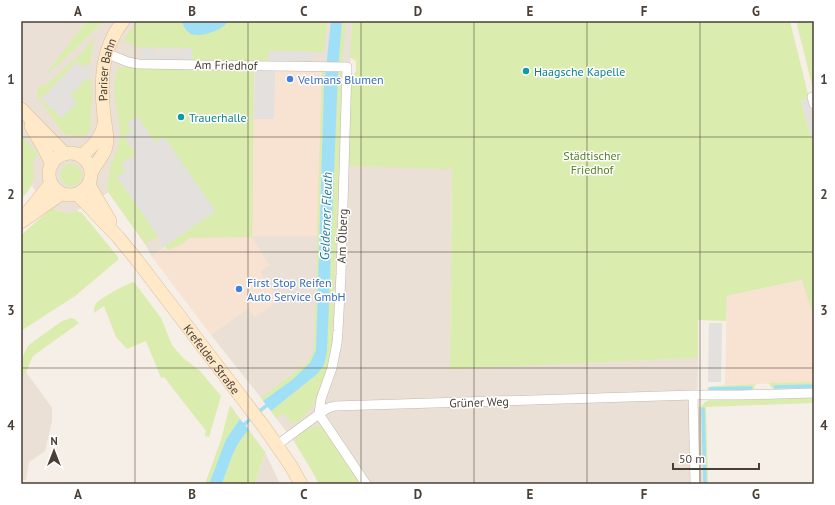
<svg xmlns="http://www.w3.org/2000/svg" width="835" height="505" viewBox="0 0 835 505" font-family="'PT Sans',sans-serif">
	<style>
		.residential { fill: #eae0d5 }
		.commercial { fill: #f8e2d2 }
		.green { fill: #daecae }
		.parking { fill: #e3e0dd }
		.water { fill: #a0e0f6 }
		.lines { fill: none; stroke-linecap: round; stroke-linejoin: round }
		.stream { stroke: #a0e0f6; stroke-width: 3.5 }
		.street-casing { stroke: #c5b8ac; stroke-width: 10 }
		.secondary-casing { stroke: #dcbf96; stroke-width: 14 }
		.street { stroke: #fff; stroke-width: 9 }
		.secondary { stroke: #ffe9c8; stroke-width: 13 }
		.grid { fill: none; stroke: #493f36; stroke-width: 1; stroke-opacity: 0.55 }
		.culture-dot { fill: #0f9aa8; stroke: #fff; stroke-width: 1.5 }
		.shop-dot { fill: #3f7fe0; stroke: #fff; stroke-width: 1.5 }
		.labels { text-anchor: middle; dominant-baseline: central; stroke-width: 3; stroke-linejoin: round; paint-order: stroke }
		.street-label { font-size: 12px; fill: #493f36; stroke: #fff }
		.culture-label { font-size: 12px; fill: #0d838f; stroke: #fff; text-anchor: start }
		.shop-label { font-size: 12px; fill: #366cbe; stroke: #fff; text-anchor: start }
		.park-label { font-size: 12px; fill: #558024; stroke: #fff }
		.water-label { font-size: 13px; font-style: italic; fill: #217b9c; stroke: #fff }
		.neatline { fill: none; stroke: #493f36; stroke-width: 1.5 }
		.grid-label { font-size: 13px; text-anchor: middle; font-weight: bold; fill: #493f36 }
	</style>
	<rect width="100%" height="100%" fill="#f5efe8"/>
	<!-- residential -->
	<path class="residential" d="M21,21H86L48,72L68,56L104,21H352L346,166L452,168L450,368L698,358L697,407H701L703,484H319L311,469L295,443L258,394L211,335L248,308L260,272V251L252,237L167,245L152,257L145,244L109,192L73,213H63L52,208L43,200L32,186L33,182V161L36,154L21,134Z
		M26,372L52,408V421L45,451L29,462L26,480L21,479V378Z
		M265,452L280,484H255Z"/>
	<!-- commercial -->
	<path class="commercial" d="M254,69L322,70L317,236H252Z
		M252,237L269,265L260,272L279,300L255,317L248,308L211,335L152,257L166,247L167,249L184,243L189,238Z
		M803,280L811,309L814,308V382L725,385L727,296Z"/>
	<!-- green -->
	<path class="green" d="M86,21H104L68,56L58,65L46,74Z
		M138,21H327L324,52L269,51L268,63L192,60V48L136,47L123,40Z
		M342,21H346L342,64H338Z
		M352,21H790L809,98L801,101L814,146V308L811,309L802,280L727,296L726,321L698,320V358L450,369L452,169L346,166L350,77L353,76L356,71V61L353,59L350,58Z
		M796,21H814V93Z
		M94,38V41L90,64L92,96L90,130L88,133L84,136L68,135L63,133L38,97L37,90L39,87L47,84L55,77L84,50Z
		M119,67H124L254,69L252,237L189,238L184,243L168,250L165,246L215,211L164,137L156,143L132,131L136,154L122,164L126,171L117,177L159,236L145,244L113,199L108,192L107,188L111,162L115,155L118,147L120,137V128L114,92L115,76L117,70Z
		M322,70H326L324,86L316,350L310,363L292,380L263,401L261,398L307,363L314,350Z
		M338,71H342L339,166L332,339C330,360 324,391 311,408C307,415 299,421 292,424L283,413L276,418L271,411L317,374L330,280L332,196Z
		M21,134L38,155L33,161C34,182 36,183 21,199Z
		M60 175a11 11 0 1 1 22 0a11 11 0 1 1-22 0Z
		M52,208C60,212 69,216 77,211L82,213L118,257V260L75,296L21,331V235Z
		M134,282L161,318L172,345L182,357L200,371L221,396L209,437L205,436L206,431L164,377L161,378L159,373L146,341L127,349L116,337L104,306L94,313C94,310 94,306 96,304C99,298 127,284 134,282Z
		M71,318L74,319L79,323L33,356L26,372L21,378C21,365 21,354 30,344L62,321Z
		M814,382V388L775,389L771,387L769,383Z
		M756,384L753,389L748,390L710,391L707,388L713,386Z
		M814,397V403L706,407L708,484H703L701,407L705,402L709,400H742Z
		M230,405L240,419L226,439L209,484H205L221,440Z
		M316,426L321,427L323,428L360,484H319L311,469L295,443C297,433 307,429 316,426Z
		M249,430L265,452L255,484H222C229,466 234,444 249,430Z"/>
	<!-- parking -->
	<path class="parking" d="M142,48H156L157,56H161V48H175V56H179V48H192V60H142Z
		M269,51L310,52V64L268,63Z
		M77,61L83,67L90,64L91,80L88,78L85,80L70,96L77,102L62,118L41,99Z
		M255,69L275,70L274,119H254Z
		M814,97V146L801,101Z
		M137,116L155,142L164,137L215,211L165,246L117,177L126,171L121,164L136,154L124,137L132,131L127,123Z
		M709,323H722L721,382H708Z"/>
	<!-- water -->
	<path class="water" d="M182,21H228C224,30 200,38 191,34C186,31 183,26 182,21Z
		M331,21H342L338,71L327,352L324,365L317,374L271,411L263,401L292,380L310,363L316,350L324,86Z
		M240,419L249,430C234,444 229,466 222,484H209L226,439Z"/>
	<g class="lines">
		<!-- stream -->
		<path class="stream" d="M775,387L814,386
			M710,389L751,388
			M703,409L705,484
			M257,413L270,403
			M241,427L253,417"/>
		<defs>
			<path id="street" d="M106,53L128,62L138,64L347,67L341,274L338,331L337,343L332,368L321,399L319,414L366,484
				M812,97L814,104
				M693,395L695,484
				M277,445L319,414L328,408L335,406L693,395H740L814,393"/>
			<g id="secondary">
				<path d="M21,109L65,154"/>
				<path d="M31,126L45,150L52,164"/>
				<circle cx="70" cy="174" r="21"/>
				<path d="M81,156C92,147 101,139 104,124"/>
				<path id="s1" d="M92,171C96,164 102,157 105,150C109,140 105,126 104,116C100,82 101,49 123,21"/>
				<path d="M89,185L110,221"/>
				<path id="s2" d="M78,195L118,237L136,259L264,427L291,466L301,484"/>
				<path d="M27,213L51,183"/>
				<path d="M21,222L61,194"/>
			</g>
		</defs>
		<!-- street casing -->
		<use href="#street" class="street-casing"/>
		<!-- secondary casing -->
		<use href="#secondary" class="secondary-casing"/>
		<!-- street -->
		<use href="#street" class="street"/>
		<!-- secondary -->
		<use href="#secondary" class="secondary"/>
	</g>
	<!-- grid -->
	<path class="grid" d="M135,21V484M248,21V484M361,21V484M474,21V484M587,21V484M700,21V484M21,137H814M21,252H814M21,368H814"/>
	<!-- markers -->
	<g class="culture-dot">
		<circle cx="526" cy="71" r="4"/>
		<circle cx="181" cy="117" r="4"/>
	</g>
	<g class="shop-dot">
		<circle cx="290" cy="79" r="4"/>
		<circle cx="239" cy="289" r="4"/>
	</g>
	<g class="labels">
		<!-- street labels -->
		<g class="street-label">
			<text transform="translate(226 65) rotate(1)">Am Friedhof</text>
			<text stroke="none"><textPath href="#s1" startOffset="106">Pariser Bahn</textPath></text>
			<text transform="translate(342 236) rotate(-88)">Am Ölberg</text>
			<text stroke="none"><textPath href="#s2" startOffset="212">Krefelder Straße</textPath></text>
			<text transform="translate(479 402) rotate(-2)">Grüner Weg</text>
		</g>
		<!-- culture labels -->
		<g class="culture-label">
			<text x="534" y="71">Haagsche Kapelle</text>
			<text x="189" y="117">Trauerhalle</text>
		</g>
		<!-- shop labels -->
		<g class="shop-label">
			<text x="298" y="79">Velmans Blumen</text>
			<text x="247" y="282">First Stop Reifen<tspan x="247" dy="14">Auto Service GmbH</tspan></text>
		</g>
		<!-- park labels -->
		<g class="park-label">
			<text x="592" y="155">Städtischer<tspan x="592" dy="14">Friedhof</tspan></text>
		</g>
		<!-- water labels -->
		<g class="water-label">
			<text transform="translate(326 216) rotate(-88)">Gelderner Fleuth</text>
		</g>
	</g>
	<!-- border -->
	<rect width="835" height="505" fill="none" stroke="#ffffff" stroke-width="44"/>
	<!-- north arrow -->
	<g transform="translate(54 451)" stroke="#ffffff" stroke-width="3" paint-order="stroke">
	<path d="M0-3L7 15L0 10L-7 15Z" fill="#493f36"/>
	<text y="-6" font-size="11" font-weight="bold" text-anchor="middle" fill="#493f36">N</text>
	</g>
	<!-- scale -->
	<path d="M673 463v6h86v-6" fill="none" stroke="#493f36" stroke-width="2"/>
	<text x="679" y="463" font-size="12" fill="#493f36" stroke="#ffffff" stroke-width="3" paint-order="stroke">50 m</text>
	<rect x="22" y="22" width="791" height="461" class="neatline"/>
	<g class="grid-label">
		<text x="78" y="16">A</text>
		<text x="192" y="16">B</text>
		<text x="304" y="16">C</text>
		<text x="418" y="16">D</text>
		<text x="530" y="16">E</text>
		<text x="644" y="16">F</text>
		<text x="756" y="16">G</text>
		<text x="11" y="84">1</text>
		<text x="824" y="84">1</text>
		<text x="11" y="199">2</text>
		<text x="824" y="199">2</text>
		<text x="11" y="315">3</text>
		<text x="824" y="315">3</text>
		<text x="11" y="430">4</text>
		<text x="824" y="430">4</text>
		<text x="78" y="499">A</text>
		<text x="192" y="499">B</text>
		<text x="304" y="499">C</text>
		<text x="418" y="499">D</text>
		<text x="530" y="499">E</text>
		<text x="644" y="499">F</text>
		<text x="756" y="499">G</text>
	</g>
</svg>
